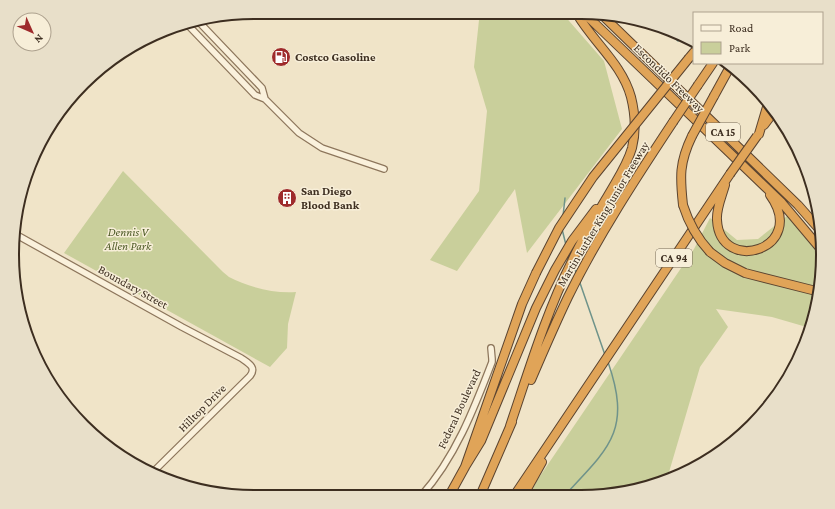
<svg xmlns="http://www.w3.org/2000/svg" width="835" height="509" viewBox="0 0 835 509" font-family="'Crimson Pro',serif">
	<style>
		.green { fill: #c9cf9b }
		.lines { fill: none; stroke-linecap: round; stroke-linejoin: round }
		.stream { stroke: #6f938a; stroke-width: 1.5 }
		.tertiary-casing { stroke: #8d765c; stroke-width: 8 }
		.motorway-casing { stroke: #5b4430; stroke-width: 10 }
		.tertiary { stroke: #faf1dc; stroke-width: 5.5 }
		.motorway { stroke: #e0a458; stroke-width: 8 }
		.motorway-bridge-casing { stroke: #5b4430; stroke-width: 10; stroke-linecap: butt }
		.motorway-bridge { stroke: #e0a458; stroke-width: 8 }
		.labels { text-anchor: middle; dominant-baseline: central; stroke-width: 3; stroke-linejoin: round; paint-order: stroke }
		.shield { fill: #f7eed8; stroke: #756857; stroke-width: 1 }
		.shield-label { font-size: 11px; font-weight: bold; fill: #3d2e20 }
		.poi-label { font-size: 12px; font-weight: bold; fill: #3d2e20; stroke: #f7eed8; text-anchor: start }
		.street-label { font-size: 12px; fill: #3d2e20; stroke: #f7eed8 }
		.park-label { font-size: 12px; font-style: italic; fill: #4d5a26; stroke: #f7eed8 }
		.rim { fill: none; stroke: #3d2e20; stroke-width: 2 }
	</style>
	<rect width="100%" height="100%" fill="#f0e4c8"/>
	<!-- green -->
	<path class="green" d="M477,13L563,14L604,61L622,129L527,253L515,189L457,271L430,260L479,191L487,111L474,67L479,20Z
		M123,171L217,266C221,270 225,274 229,277C248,287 275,294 296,292L288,324L287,348L270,367L64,253Z
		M787,216L819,254L815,317L810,328L772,317L716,309L728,327L700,367L667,479L643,489L597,496H529L538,479L694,249L710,218L737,240L758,239Z"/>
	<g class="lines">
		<!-- stream -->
		<path class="stream" d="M664,28L678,41
			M563,216L565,198
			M562,229L566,245
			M574,266L576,273
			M580,283L605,355
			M564,496C609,448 632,431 608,362"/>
		<defs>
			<path id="tertiary" d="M198,21L262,88L265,99L299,133L322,148L384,169
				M186,23L255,95L265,99
				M15,234L182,327L241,358C248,363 257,367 250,376L152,473
				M421,496C455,458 474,409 492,362V359L491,348"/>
			<path id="motorway" d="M585,14L782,203L819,247
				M601,14L798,205L820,230
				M689,58L694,52
				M698,85L713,63
				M714,96L731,65
				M764,125L773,113
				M759,134L767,107
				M725,185C722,196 716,209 717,220C720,276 809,249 770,195
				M683,205C680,177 679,163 692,136
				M710,252L725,263L745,273L816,291
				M531,380C543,352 555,324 568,297C598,236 636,178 673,122
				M510,426C529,370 546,313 572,261C584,235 599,211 613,187C620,175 628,162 632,148C636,132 635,113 631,97C622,64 594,43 577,14
				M465,467L481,441L536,308L555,270L572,241L596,209
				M449,496L465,467L522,304L536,273
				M480,496L512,422
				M514,496L730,174
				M523,496L542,462"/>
		</defs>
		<!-- tertiary casing -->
		<use href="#tertiary" class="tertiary-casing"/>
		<!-- motorway casing -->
		<use href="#motorway" class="motorway-casing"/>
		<!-- tertiary -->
		<use href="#tertiary" class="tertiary"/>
		<!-- motorway -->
		<use href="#motorway" class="motorway"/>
		<defs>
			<path id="motorway-bridge" d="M673,122L698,85
				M692,136L714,96
				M730,174L757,136
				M683,205C689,224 697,238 710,252
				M536,273L559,228L593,177L689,58"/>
		</defs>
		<!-- motorway-bridge casing -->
		<use href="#motorway-bridge" class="motorway-bridge-casing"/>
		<!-- motorway-bridge -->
		<use href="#motorway-bridge" class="motorway-bridge"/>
	</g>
	<!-- icons -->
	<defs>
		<symbol id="fuel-disc" viewBox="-11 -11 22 22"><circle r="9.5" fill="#9e2a2b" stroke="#f7eed8"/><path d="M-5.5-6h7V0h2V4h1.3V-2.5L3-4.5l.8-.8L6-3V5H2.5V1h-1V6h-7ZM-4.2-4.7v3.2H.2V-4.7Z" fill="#fff"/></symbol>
		<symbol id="building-disc" viewBox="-11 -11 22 22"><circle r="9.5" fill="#9e2a2b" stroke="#f7eed8"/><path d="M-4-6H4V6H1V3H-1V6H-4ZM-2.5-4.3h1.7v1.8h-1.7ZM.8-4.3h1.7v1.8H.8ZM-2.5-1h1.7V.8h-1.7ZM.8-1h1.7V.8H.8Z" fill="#fff"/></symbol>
	</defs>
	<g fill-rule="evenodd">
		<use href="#fuel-disc" x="270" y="46" width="22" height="22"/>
		<use href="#building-disc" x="276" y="187" width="22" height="22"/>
	</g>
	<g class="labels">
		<!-- shield labels -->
		<g class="shield">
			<rect x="706" y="123" width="34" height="18" rx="3"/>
			<rect x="656" y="249" width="36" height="18" rx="3"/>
		</g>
		<g class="shield-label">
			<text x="723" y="132">CA 15</text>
			<text x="674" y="258">CA 94</text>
		</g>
		<!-- poi labels -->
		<g class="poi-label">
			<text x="295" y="57">Costco Gasoline</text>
			<text x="301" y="191">San Diego<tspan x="301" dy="14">Blood Bank</tspan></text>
		</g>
		<!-- street labels -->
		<g class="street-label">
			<text transform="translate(669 78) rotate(44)">Escondido Freeway</text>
			<text transform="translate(603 214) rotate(-59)">Martin Luther King Junior Freeway</text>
			<text transform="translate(133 287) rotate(29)">Boundary Street</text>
			<text transform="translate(202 408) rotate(-45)">Hilltop Drive</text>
			<text transform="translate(459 409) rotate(-65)">Federal Boulevard</text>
		</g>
		<!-- park labels -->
		<g class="park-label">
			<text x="128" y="232">Dennis V<tspan x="128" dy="14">Allen Park</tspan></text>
		</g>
	</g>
	<!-- crop -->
	<path d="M0 0H835V509H0ZM254 19H581A235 235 0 0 1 816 254V255A235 235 0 0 1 581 490H254A235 235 0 0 1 19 255V254A235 235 0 0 1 254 19Z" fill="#e8dfc9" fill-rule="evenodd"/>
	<path class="rim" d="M254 19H581A235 235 0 0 1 816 254V255A235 235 0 0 1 581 490H254A235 235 0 0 1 19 255V254A235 235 0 0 1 254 19Z"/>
	<!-- legend -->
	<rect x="693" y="12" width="130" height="52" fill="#f7eed8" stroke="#ada18e"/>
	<rect x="701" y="25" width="20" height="6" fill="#faf1dc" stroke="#ada18e"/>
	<text x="729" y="32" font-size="12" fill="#3d2e20">Road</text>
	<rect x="701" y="42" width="20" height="12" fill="#c9cf9b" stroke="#ada18e"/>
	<text x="729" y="52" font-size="12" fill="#3d2e20">Park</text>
	<!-- north arrow -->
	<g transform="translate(32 32) rotate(135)"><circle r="19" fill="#f7eed8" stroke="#ada18e"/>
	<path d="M0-3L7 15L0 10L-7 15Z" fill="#9e2a2b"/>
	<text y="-6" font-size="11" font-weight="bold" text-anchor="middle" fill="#3d2e20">N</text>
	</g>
</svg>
